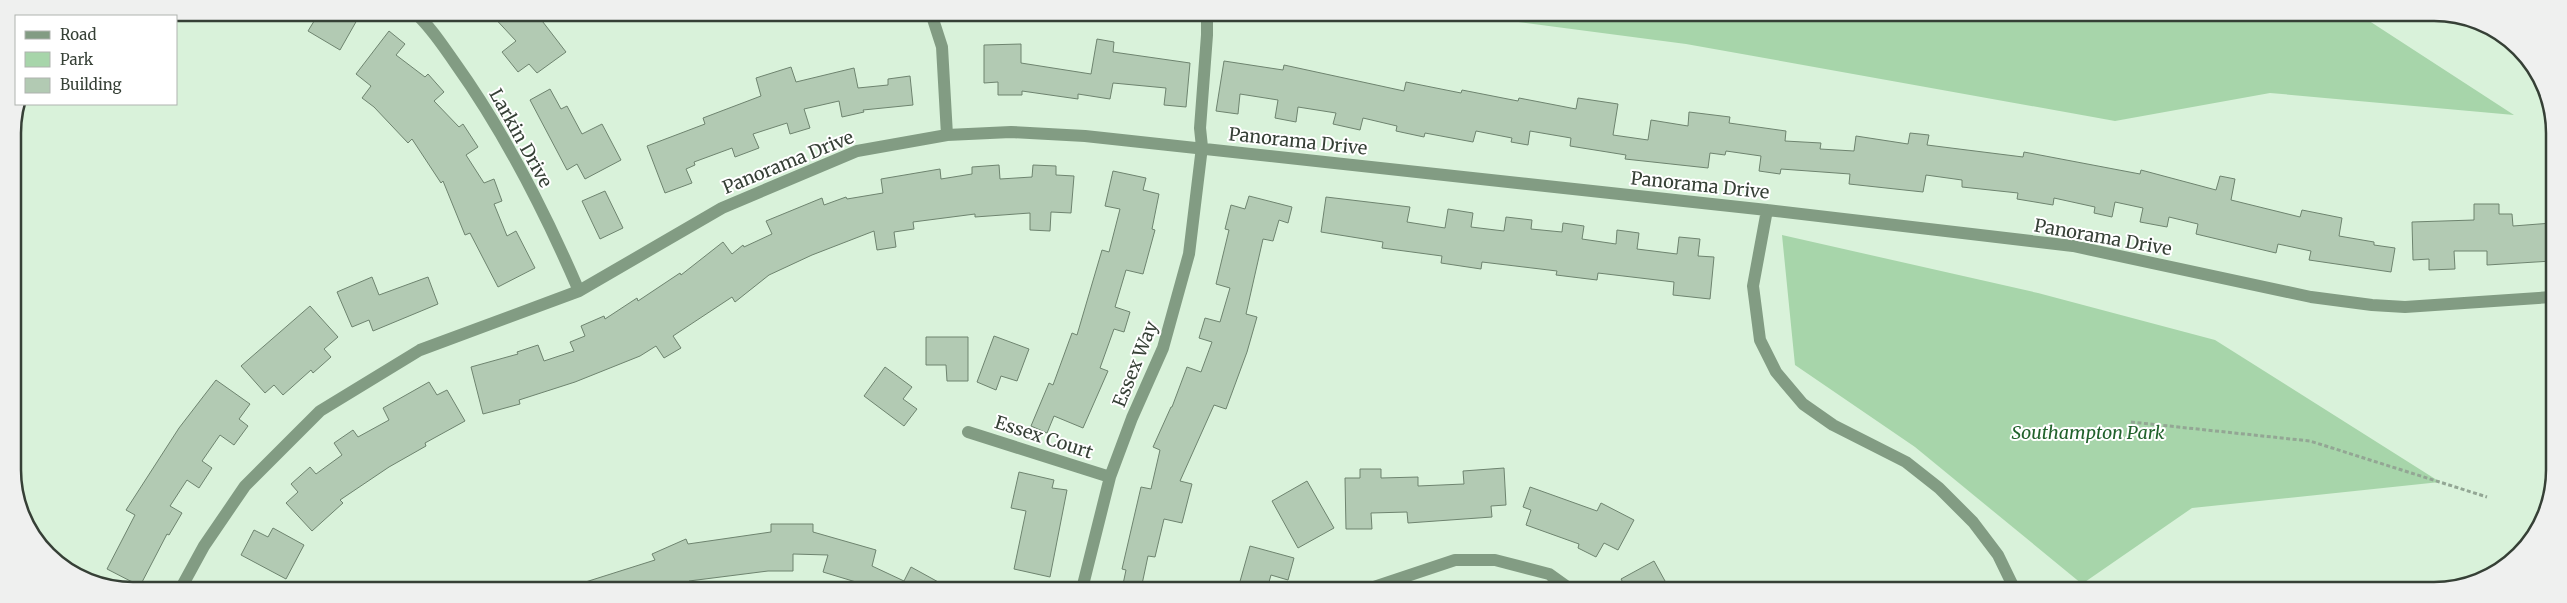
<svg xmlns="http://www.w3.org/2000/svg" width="2567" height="603" viewBox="0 0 2567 603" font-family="Merriweather,serif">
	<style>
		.green { fill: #a7d5aa }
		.building { fill: #b2cab3; stroke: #6e846f }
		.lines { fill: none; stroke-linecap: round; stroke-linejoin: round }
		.path { stroke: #93a694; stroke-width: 3; stroke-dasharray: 4 2.5; stroke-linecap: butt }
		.minor { stroke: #829c83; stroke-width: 12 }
		.labels { text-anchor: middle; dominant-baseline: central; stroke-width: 4; stroke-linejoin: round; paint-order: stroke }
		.street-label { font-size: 18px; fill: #364036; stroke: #fff }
		.park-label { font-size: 18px; font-style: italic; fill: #21622c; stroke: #fff }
		.rim { fill: none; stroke: #364036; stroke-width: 2.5 }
	</style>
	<rect width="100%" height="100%" fill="#d9f2da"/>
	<!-- green -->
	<path class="green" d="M1458,14L2360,15L2514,115L2270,93L2115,121L1686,44Z
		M1782,235L2038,293L2215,340L2440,482L2192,508L2082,584L1915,447L1795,365Z"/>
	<!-- building -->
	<path class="building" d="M319,13H361L340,50L308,31Z
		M490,13H536L566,52L537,73L529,64L518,72L502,52L516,41Z
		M389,31L405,44L396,55L425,77L428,74L444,92L434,101L459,127L463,124L478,147L466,155L484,183L494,179L502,201L494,204L507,236L516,231L535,268L498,287L470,233L465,235L443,181L441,183L412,139L408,143L374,107L362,98L371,86L356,74Z
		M1097,39L1114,42L1113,52L1190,63L1186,107L1164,105L1166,88L1113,83L1110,99L1078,94V99L1022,91V95H998V82L984,83V45L1021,44V63L1091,74Z
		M1224,61L1283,70L1284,65L1404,91L1406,82L1461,93L1462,90L1518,101L1519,98L1576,109L1578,98L1618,104L1613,135L1648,140L1651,120L1688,126L1689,112L1730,117L1729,123L1786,131L1785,141L1821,143L1820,149L1854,151L1856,136L1908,144L1910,133L1929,135L1927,145L2023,157L2024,152L2140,174L2141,170L2216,190L2220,176L2235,179L2231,200L2300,217L2302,210L2342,218L2339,236L2374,242V245L2395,248L2391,272L2309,260L2311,251L2278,244L2276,253L2196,234L2198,224L2169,217L2167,227L2140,222L2143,208L2115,202L2112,217L2094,213L2095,207L2054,198L2053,205L2017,199L2018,193L1962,187V180L1926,175L1923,192L1849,184L1850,174L1781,169L1780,174L1759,171L1761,156L1726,151L1725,155L1710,153L1708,168L1625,159L1626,155L1570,146L1571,138L1530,131L1528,145L1511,142L1512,138L1476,131L1473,142L1425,133L1424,137L1396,131L1397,126L1363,118L1360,130L1333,124L1336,113L1298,107L1296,122L1275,118L1278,100L1240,94L1238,114L1216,111Z
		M791,67L796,82L854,68L858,88L888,85V79L910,76L913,105L863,110L864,112L842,117L839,101L804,109L810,128L790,134L787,123L753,134L759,148L735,157L732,148L694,162L695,165L686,169L692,183L665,193L647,146L705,124L703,118L761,96L756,78Z
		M550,89L561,109L567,106L582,134L602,124L621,160L585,179L577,164L567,170L530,100Z
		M999,165L1000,179L1032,177L1033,165L1056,166V175L1074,176L1071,213L1051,212L1050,231L1030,230V213L975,217V214L913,222L914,229L894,232L896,247L877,250L874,231L812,255L769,275L735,302L732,297L673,336L681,348L664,358L656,346L640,356L575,382L519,400L520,404L483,414L471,367L518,354L517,352L538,345L544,361L574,351L570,342L585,336L581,326L604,316L605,319L637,298L638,301L680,273L681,275L723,242L732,254L743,245L744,247L772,234L766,221L822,198L824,205L846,197L847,199L883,193L881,179L940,169L941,179L972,174V167Z
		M1113,171L1146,178L1143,190L1159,194L1152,229L1155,230L1143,274L1126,270L1115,307L1130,312L1124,332L1114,329L1100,368L1108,371L1083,428L1054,416L1047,433L1031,426L1049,383L1053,385L1072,333L1077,335L1102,250L1109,252L1120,209L1105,206Z
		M605,191L623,228L600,239L582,201Z
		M1249,196L1292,207L1288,223L1279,220L1273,241L1263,239L1246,314L1257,317L1247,352L1226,409L1214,405L1180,481L1192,484L1182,523L1164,519L1155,557L1148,556L1141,589H1122L1126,570L1122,569L1141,487L1151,489L1160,450L1153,447L1171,407H1172L1187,367L1201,372L1212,342L1199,338L1205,318L1220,322L1230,288L1216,284L1229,230L1225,229L1231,205L1245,209Z
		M1326,197L1410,207L1407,222L1445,228L1448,209L1473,213L1471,227L1504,231L1506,217L1532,220L1531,229L1562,232L1563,223L1584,226L1582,239L1616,244L1617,230L1639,233L1637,249L1677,254L1679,237L1700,239L1698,256L1714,257L1710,299L1673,295L1674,282L1598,273L1597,280L1556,275L1557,271L1482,262L1481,269L1441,263L1442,256L1382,248L1383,242L1321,232Z
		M2474,204H2499V214H2512L2513,226L2552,223V261L2487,265V251H2454L2455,269L2429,270V259L2413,260L2412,222L2474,220Z
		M372,277L379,295L428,277L438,304L373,331L369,320L352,327L337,292Z
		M310,306L338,337L324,349L331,357L313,373L311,370L283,395L274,385L265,393L241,366Z
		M994,336L1029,349L1017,381L1001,376L996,390L977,382Z
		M926,337H968V381H947L946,365H926Z
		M885,367L912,387L903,399L917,409L904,426L864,396Z
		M216,380L250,404L239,419L248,426L234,445L220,435L202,461L212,468L199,488L187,480L170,506L182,513L169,535L167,534L140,586L107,569L135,515L126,510L179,428Z
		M429,382L437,395L447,390L465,421L425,443L426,446L389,467L340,500L343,503L312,531L286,503L298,492L291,484L310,467L316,474L342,455L334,443L353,430L358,437L389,420L383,408Z
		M1504,468L1506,505L1491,506L1492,517L1408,523L1407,512L1371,513L1372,529H1346L1345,478H1360V469H1381V478L1418,477V486L1464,484L1463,471Z
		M1019,472L1054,480L1052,488L1067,490L1050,577L1014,569L1026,511L1011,508Z
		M1307,481L1334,528L1298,548L1272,501Z
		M1530,487L1597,511L1601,503L1634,520L1618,550L1604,543L1596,557L1578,548L1579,544L1526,525L1531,510L1523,507Z
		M771,524H813V532L876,550L872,566L904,581L911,567L951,589H879L823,572L828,555L793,554V571H768L689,581L693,589H577L576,585L655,560L652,554L686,539L688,544L771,532Z
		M273,528L304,545L286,579L241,555L254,530L268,537Z
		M1250,546L1294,558L1288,580L1271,575L1267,589H1253L1239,585Z
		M1654,561L1670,590H1627L1621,579Z"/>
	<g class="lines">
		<!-- path -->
		<path class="path" d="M2131,422L2310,441L2487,497"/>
		<!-- minor -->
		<path class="minor" d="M415,13C431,27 443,46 455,63C505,133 545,212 579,291
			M931,13L942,47L947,135
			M1767,210L1753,286L1760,340L1776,372L1803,404L1833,425L1906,462L1939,488L1973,522L1998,555L2015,590
			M968,432L1110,477
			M181,588L204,546L245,486L320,411L420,350L579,291L722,208L857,151L947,135L1011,132L1085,136L1767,210L2073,246L2311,297L2372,305L2405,307L2552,297
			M1082,589L1110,477L1132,418L1163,348L1189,254L1202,147L1200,128L1207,35V21L1204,14
			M1368,589L1455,560H1495L1549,574L1570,589"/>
	</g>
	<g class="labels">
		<!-- street labels -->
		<g class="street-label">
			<text transform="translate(521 138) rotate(61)">Larkin Drive</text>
			<text transform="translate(1298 141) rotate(6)">Panorama Drive</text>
			<text transform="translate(788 162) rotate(-22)">Panorama Drive</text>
			<text transform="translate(1700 185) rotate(6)">Panorama Drive</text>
			<text transform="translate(2103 237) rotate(10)">Panorama Drive</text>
			<text transform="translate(1135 364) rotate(-68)">Essex Way</text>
			<text transform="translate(1044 437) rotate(18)">Essex Court</text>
		</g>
		<!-- park labels -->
		<g class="park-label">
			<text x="2088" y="432">Southampton Park</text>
		</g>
	</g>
	<!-- crop -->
	<path d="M0 0H2567V603H0ZM133 21H2434A112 112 0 0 1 2546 133V470A112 112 0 0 1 2434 582H133A112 112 0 0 1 21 470V133A112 112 0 0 1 133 21Z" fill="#eff0ef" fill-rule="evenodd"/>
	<path class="rim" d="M133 21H2434A112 112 0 0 1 2546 133V470A112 112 0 0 1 2434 582H133A112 112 0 0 1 21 470V133A112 112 0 0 1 133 21Z"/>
	<!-- legend -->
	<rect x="15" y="15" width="162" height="90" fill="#ffffff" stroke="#afb3af"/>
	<rect x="25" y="31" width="25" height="8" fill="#829c83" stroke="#afb3af"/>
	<text x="60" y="40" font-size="15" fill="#364036">Road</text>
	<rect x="25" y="52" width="25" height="15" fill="#a7d5aa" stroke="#afb3af"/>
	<text x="60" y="65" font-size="15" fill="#364036">Park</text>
	<rect x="25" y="78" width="25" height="15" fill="#b2cab3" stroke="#afb3af"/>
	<text x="60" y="90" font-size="15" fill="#364036">Building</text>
</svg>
